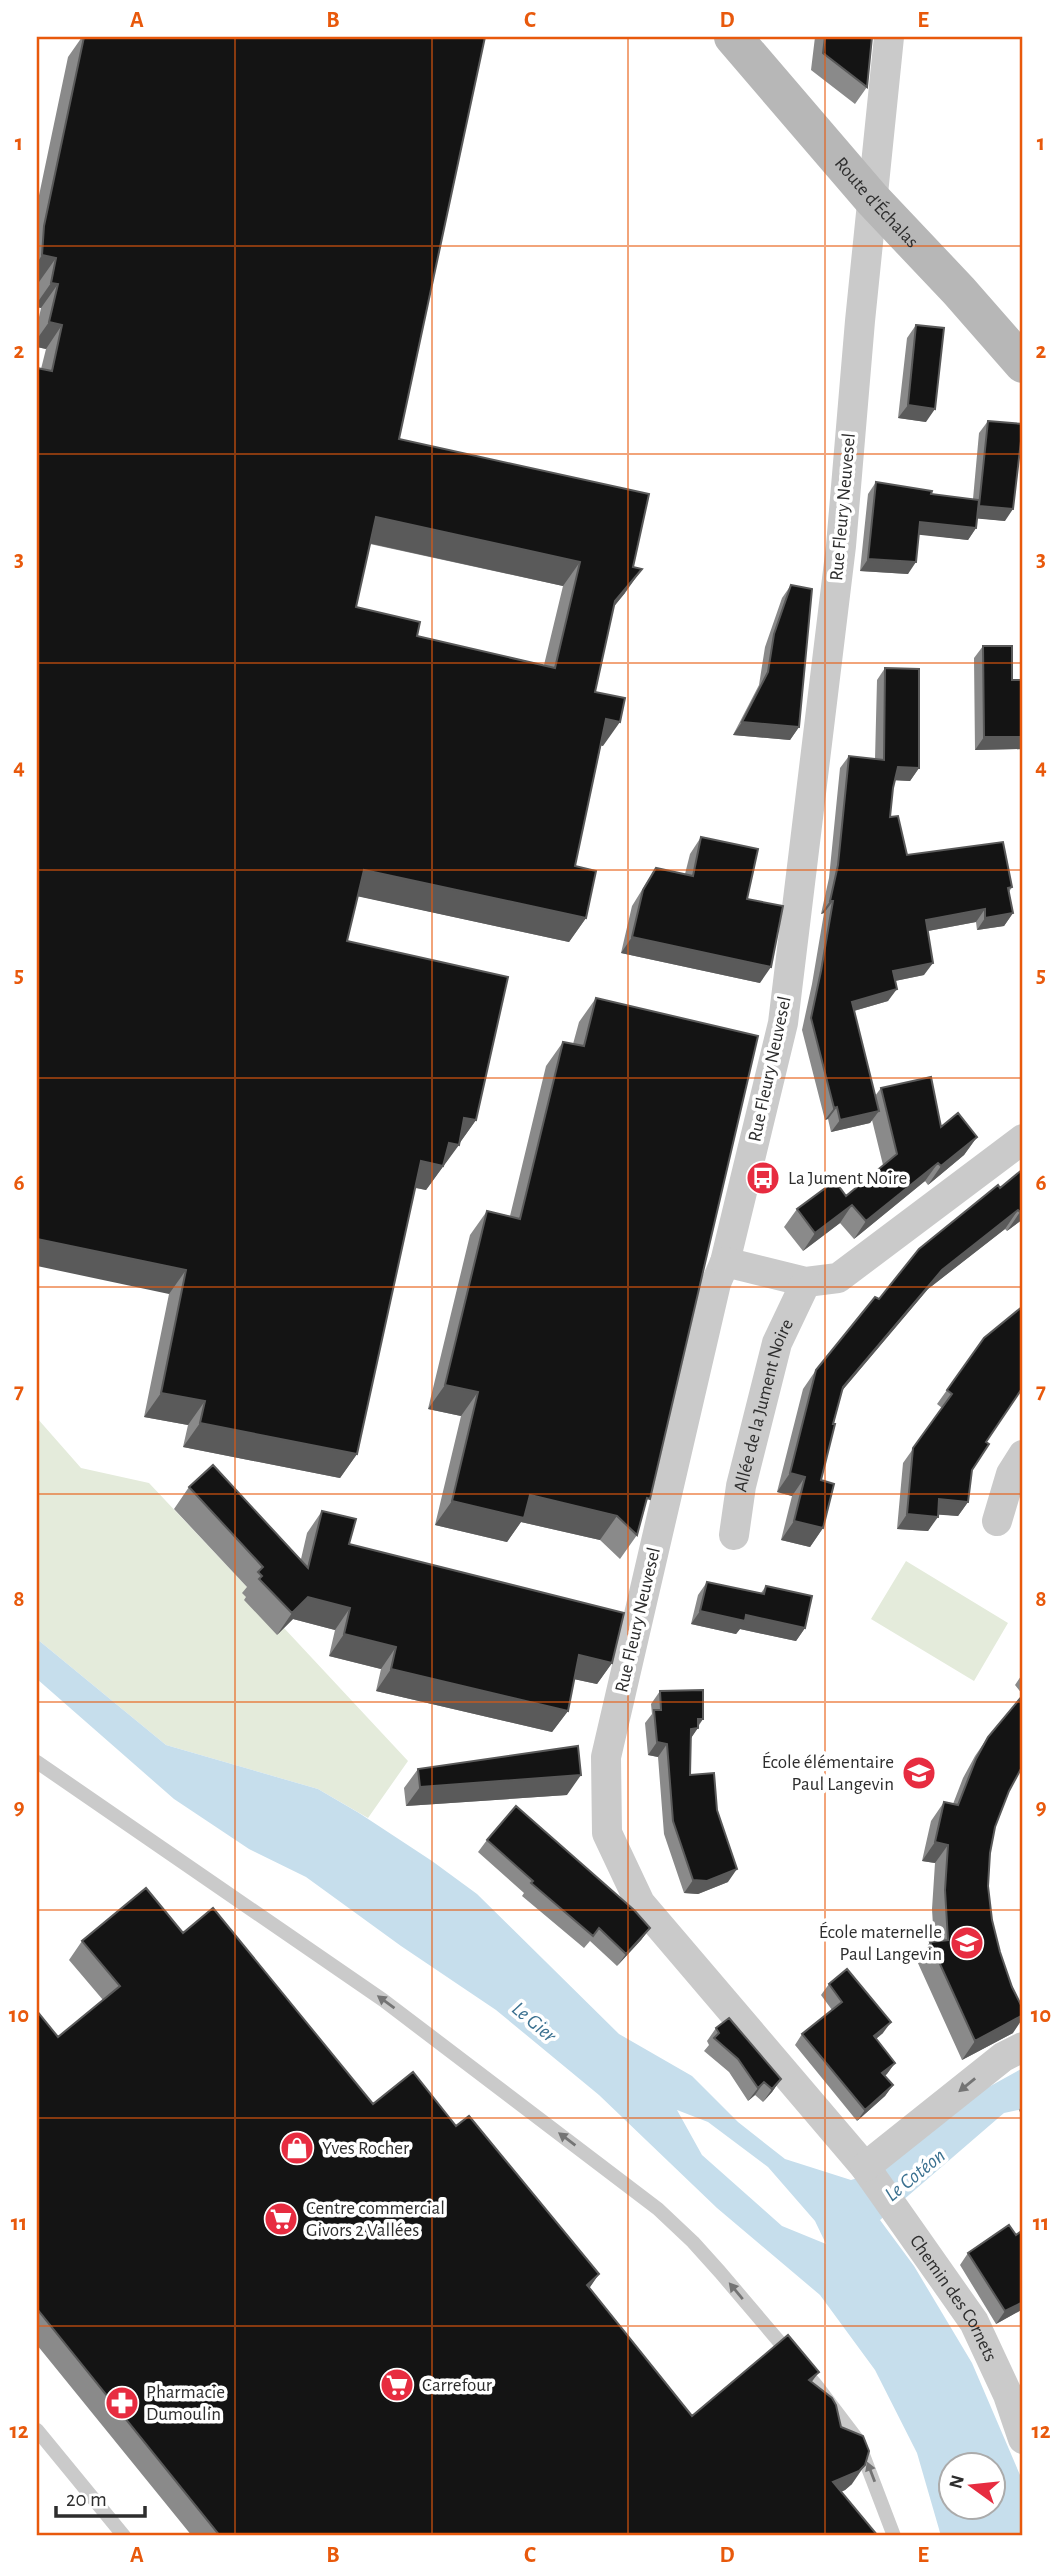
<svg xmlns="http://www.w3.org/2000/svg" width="1060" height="2573" viewBox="0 0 1060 2573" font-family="'Alegreya Sans',sans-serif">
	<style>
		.green { fill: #e4ebdb }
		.water { fill: #c6deec; fill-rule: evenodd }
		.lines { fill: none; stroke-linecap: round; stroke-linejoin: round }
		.lane { stroke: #cacaca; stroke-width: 14 }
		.street { stroke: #cacaca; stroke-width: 30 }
		.secondary { stroke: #b7b7b7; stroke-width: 38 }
		.wall { fill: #8a8a8a; fill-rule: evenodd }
		.shaded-wall { fill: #5a5a5a }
		.building { fill: #141414; stroke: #5a5a5a; stroke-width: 2; fill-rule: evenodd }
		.oneway { fill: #747474 }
		.grid { fill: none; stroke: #e8590c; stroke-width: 2; stroke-opacity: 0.55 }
		.labels { text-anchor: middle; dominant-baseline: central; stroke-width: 7; stroke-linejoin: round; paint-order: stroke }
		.street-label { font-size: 19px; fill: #2d2d2d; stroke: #fff }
		.poi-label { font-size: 19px; fill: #2d2d2d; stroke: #fff; text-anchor: start }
		.water-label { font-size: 21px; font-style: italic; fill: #3b7190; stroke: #fff }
		.neatline { fill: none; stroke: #e8590c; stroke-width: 2.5 }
		.grid-label { font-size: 23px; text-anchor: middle; font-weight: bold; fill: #e8590c }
	</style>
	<rect width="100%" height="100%" fill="#fff"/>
	<!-- green -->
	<path class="green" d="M37,1418L81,1468L149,1483L248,1588L246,1598L277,1634L284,1628L408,1761L368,1818L318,1789L166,1745L37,1639Z
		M906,1561L1008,1623L974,1681L871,1619Z"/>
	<!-- water -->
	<path class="water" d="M37,1639L166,1745L318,1789L359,1813L432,1861L477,1894L619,2034L692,2076L738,2122L785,2159L851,2180L881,2171L985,2089L1023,2068V2109L1004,2113L880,2220L914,2266L972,2363L1023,2482V2536H941L917,2453L875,2370L820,2295L717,2208L599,2095L496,2010L401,1946L306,1877L249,1849L174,1799L37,1679ZM677,2110L708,2122L768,2167L815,2221L826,2244L782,2226L702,2155ZM951,2464H993V2506H951Z"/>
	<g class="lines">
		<!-- lane -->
		<path class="lane" d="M37,1762L383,2000L658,2209L693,2242L720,2272L816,2385L857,2439L894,2536
			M37,2430L124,2536"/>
		<!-- street -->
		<g class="street">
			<path id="s1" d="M889,37L860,321L841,546L783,1023L725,1262L716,1283L606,1757L607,1833L640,1903L865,2167L974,2322L1008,2395L1023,2439"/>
			<path d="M725,1262L806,1282L838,1278L1023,1139"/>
			<path d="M997,1521L1011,1474L1023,1455"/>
			<path id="s2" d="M734,1535L741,1486L777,1343L806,1282"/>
			<path d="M865,2167L1003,2057L1023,2047"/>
		</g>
		<!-- secondary -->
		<path class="secondary" id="s3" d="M733,37L872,199L959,291L1023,364"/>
	</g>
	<!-- wall -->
	<path class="wall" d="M82,37H485L399,439L625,593L614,606L595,692L603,746L601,745L575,866L586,918L569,942L358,896L347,941L476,1120L426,1190L415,1188L357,1454L340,1478L183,1447L188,1425L144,1417L169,1294L41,369L46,349L37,347V326L41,308L37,307V294L39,282H37V205L68,57ZM370,544L563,586L544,665L417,636L356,607Z
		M815,37H872L867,87L855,104L811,70Z
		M916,325L926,422L898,418L907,338Z
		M988,421L1005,521L977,518L976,528L968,540L919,534L908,574L860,571L868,494L876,482L931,494L973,499L979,433Z
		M791,585L799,727L790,740L733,735L759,685L765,647L782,598Z
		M983,646L1012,680L1023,749L975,750L974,658Z
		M885,668L919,768L910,781L895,780L893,788L890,817L907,855L1012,887L1009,892L1013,913L1004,926L977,930L976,922L928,931L924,975L895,981L888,1001L854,1011L875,1096L881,1088L941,1127L977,1137L964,1155L928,1185L925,1181L854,1239L840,1223L803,1251L784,1227L797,1209L846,1196L883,1165L872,1120L870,1123L831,1132L828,1119L825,1120L802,1030L812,984L824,913L821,914L829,878L840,768L849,756L875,759L877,680Z
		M701,837L747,899L760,983L621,953L632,906L645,885L656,868L685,874L690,854Z
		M596,998L645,1507L637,1535L620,1559L600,1540L521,1522L507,1542L435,1525L461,1416L428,1409L470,1235L487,1211L510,1216L546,1066L563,1042L573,1044L579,1022Z
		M1023,1169V1219L1007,1231L1005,1229L928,1289L841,1392L821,1480L823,1528L810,1547L781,1540L792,1496L777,1492L803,1389L816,1370L879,1299L1000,1188Z
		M984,1338L1023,1389L1020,1392L986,1442L972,1470L968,1502L958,1516L938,1514L928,1531L897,1529L903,1463L942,1408L937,1404Z
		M189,1487L301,1559L307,1533L322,1511L349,1544L612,1663L597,1684L574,1679L568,1711L552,1732L376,1691L381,1669L329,1656L335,1630L293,1619L277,1635L244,1600L246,1597L242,1593L247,1587L174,1509Z
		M707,1582L761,1593L766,1586L805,1628L796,1641L740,1629L736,1634L691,1624L698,1595Z
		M1023,1673V1765L1009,1791L995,1827L990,1853L988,1886L992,1920L1013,2033L962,2060L917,1961L930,1942H934L932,1909L935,1863L922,1861L931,1821L944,1802L953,1804L963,1778L975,1756L988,1737L1023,1695L1015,1685Z
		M660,1691L703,1719L691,1738L690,1775L717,1810L728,1882L698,1894L684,1893L664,1834L658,1757L648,1755L645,1723L652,1714L651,1704Z
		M418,1769L567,1795L406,1806L404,1788Z
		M487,1840L650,1928L641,1940L617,1966L590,1941L584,1948L522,1896L524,1893L478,1852Z
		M183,1933L373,2104L456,2126L599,2274L589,2288L692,2416L812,2383L852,2484L845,2490L841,2492L878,2536H192L37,2345V2011L58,2037L103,2000L69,1960L82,1941Z
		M829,1984L883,2033L876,2039L895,2063L885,2076L893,2085L885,2096L857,2121L795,2045L802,2034L832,2010L821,1995Z
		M716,2028L781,2079L772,2092L763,2102L755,2095L748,2101L729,2072L704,2051L709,2045L707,2041Z
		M1023,2104V2119L1019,2110Z
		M968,2253L1023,2309L996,2324L960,2265Z"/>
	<!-- shaded-wall -->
	<path class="shaded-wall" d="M42,255L56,258L39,282H37V263Z
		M51,283L58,284L41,308L37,307V303Z
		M49,322L62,325L46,349L37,347V339Z
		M908,405L935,409L926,422L898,418Z
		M979,506L1013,509L1005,521L971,518Z
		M376,517L580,562L563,586L359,541Z
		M920,522L976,528L968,540L912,534Z
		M868,559L916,562L908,574L860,571Z
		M642,569L625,593L599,625L615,601Z
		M606,719L620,722L603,746L590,743Z
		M742,722L799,727L790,740L733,735Z
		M984,737H1023V749L975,750Z
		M898,767L919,768L910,781L889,780Z
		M364,870L586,918L569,942L347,894Z
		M830,901H833L824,913L821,914Z
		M985,909L976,922L917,933L926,920Z
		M1013,913L1004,926L977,930L985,918Z
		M632,937L771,967L760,983L621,953Z
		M933,963L924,975L885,983L893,971Z
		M897,989L888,1001L843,1014L852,1002Z
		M837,1107L828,1119L825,1120L834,1108Z
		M879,1111L870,1123L831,1132L840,1120Z
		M464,1118L476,1120L459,1144Z
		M977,1137L964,1155L928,1185L941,1166Z
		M449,1143L459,1145L426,1190L404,1185L421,1161Z
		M938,1163L925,1181L854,1239L866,1221Z
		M852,1205L840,1223L803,1251L815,1233Z
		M1018,1210L1005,1229L928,1289L829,1406L843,1387L942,1270Z
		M1023,1210V1219L1007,1231L1020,1212Z
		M37,1239L186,1270L169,1294L37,1266Z
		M445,1385L478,1392L461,1416L428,1409Z
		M161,1393L205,1401L188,1425L144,1417Z
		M200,1423L357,1454L340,1478L183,1447Z
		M790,1473L805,1477L792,1496L777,1492Z
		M530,1495L617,1516L600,1540L521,1522L507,1542L435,1525L452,1501Z
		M939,1499L968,1502L958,1516L929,1514Z
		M907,1514L938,1517L928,1531L897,1529Z
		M794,1521L823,1528L810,1547L781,1540Z
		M308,1597L350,1608L335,1630L293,1619L277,1635L292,1613Z
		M700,1611L746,1615L805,1628L796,1641L740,1629L736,1634L691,1624Z
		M344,1634L396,1647L381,1669L329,1656Z
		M579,1655L612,1663L597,1684L564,1677Z
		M391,1669L568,1711L552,1732L376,1691Z
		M698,1719H703L696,1728H698L689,1741L682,1742Z
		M657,1742L667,1744L658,1757L648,1755Z
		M581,1775L567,1795L406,1806L420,1787Z
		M935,1842L948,1845L935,1863L922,1861Z
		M737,1869L728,1882L698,1894L684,1893L693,1880Z
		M650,1928L641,1940L617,1966L626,1954Z
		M1023,2015V2018L1013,2033L962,2060L975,2041Z
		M891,2022L883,2033L866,2047L874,2036Z
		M895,2063L887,2074L875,2084L882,2073Z
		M781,2079L772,2092L763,2102L772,2089Z
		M764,2082L755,2095L748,2101L758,2088Z
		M893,2085L885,2096L857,2121L865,2110Z
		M599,2274L586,2293L587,2285Z
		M1023,2302V2309L996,2324L1005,2311Z
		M819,2372L805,2391L809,2380Z
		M865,2465L852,2484L845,2490L820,2501L833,2482Z"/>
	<!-- building -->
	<path class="building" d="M84,37H101L108,38L109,37H485L399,439L649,494L633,567L642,569L615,601L595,692L625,698L620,722L606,719L575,866L596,871L586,918L364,870L347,941L508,977L476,1120L464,1118L459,1145L449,1143L443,1166L421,1161L357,1454L200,1423L205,1401L161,1393L186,1270L37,1239V368L52,371L62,325L49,322L58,284L51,283L56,258L42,255L44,226ZM376,517L580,562L555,668L417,636L420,622L356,607Z
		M825,37H872L867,87L823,53Z
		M916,325L944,328L935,409L908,405Z
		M988,421L1023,424L1013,509L979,506Z
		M876,482L932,491L931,494L979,500L976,528L920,522L916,562L868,559Z
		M791,585L812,589L799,727L742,722L768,672L774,634Z
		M983,646H1012V680H1023V737H984Z
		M885,668L919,669V768L898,767L893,788L890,817L898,816L907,855L1003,842L1012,887L1008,888L1013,913L985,918V909L926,920L933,963L893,971L897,989L852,1002L879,1111L840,1120L837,1107L834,1108L811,1018L821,971L833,901H830L838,865L849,756L884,760Z
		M701,837L758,849L747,899L783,906L771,967L632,937L643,890L656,868L693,876Z
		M596,998L758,1036L650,1499L647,1498L637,1535L617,1516L530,1495L524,1518L452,1501L478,1392L445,1385L487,1211L520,1219L563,1042L584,1046Z
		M931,1077L941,1127L958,1113L977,1137L941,1166L938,1163L866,1221L852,1205L815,1233L797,1209L835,1181L846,1196L897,1154L881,1088Z
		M1023,1169V1210L1020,1212L1018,1210L942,1270L843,1387L833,1424H835L821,1480L834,1484L823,1528L794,1521L805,1477L790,1473L816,1370L875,1297L879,1299L919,1249L998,1185L1000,1188Z
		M1023,1306V1387L986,1442L989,1444L972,1470L968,1502L939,1499L938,1517L907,1514L913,1448L952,1394L947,1390L984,1338Z
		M213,1465L308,1568L322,1511L356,1519L349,1544L624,1613L612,1663L579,1655L568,1711L391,1669L396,1647L344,1634L350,1608L308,1597L292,1613L259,1579L262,1576L258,1572L263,1567L189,1487Z
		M707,1582L764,1594L766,1586L812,1596L805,1628L746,1615L745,1621L700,1611Z
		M703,1690V1719H698V1728L691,1729L690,1775L714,1773L717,1810L737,1869L707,1881L693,1880L673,1821L667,1744L657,1742L654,1710H661L660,1691Z
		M1023,1695V1765L1009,1791L995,1827L990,1853L988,1886L992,1920L1000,1952L1012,1987L1023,2009V2015L975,2041L930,1942L948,1940L945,1890L948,1845L935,1842L944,1802L958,1805L976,1759L988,1737Z
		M578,1746L581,1775L420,1787L418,1769Z
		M516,1806L634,1910L650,1928L626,1954L599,1928L593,1936L531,1883L533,1881L487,1840Z
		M146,1888L183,1933L213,1908L373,2104L413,2072L456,2126L469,2116L599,2274L587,2285L692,2416L788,2335L819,2372L809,2380L832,2398L836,2405L841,2427L863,2436L869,2451L865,2465L859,2471L833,2482L878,2536H220L37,2309V2011L58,2037L120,1986L82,1941Z
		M847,1969L891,2022L874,2036L895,2063L882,2073L893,2085L865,2110L802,2034L842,2002L829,1984Z
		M729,2018L781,2079L772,2089L764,2082L758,2088L738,2059L714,2038L719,2033L716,2028Z
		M1009,2225L1016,2235L1023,2230V2302L1005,2311L968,2253Z"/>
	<!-- one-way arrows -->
	<defs><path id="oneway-solid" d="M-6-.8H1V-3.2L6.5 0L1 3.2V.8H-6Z" transform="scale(1.75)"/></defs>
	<g class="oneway">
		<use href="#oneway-solid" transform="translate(386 2002) rotate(-144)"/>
		<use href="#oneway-solid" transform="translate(967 2085) rotate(141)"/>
		<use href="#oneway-solid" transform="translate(567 2139) rotate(-143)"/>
		<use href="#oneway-solid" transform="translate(736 2291) rotate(-130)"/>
		<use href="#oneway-solid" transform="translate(871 2472) rotate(-111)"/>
	</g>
	<!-- grid -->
	<path class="grid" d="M235,37V2536M432,37V2536M628,37V2536M825,37V2536M37,246H1023M37,454H1023M37,663H1023M37,870H1023M37,1078H1023M37,1287H1023M37,1494H1023M37,1702H1023M37,1910H1023M37,2118H1023M37,2326H1023"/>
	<!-- icons -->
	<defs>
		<symbol id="bus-disc" viewBox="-11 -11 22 22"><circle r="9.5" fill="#e72c40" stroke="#fff"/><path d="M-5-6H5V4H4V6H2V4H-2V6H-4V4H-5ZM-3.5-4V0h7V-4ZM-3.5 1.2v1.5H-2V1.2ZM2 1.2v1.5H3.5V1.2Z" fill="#fff"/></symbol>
		<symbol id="school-disc" viewBox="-11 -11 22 22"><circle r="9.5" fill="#e72c40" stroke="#fff"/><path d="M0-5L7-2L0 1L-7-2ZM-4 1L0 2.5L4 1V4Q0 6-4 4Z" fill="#fff"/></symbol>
		<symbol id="shop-disc" viewBox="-11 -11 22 22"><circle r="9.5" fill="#e72c40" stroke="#fff"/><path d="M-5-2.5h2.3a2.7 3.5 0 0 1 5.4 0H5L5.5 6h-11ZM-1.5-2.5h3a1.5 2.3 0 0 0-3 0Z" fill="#fff"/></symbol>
		<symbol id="supermarket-disc" viewBox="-11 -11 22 22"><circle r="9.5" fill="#e72c40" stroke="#fff"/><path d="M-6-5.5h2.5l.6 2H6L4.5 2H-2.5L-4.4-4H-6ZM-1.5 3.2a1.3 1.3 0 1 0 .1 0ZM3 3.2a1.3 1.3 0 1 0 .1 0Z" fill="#fff"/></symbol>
		<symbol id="pharmacy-disc" viewBox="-11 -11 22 22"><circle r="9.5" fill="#e72c40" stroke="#fff"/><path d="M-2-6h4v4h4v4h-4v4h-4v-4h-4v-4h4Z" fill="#fff"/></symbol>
	</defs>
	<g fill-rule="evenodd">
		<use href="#bus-disc" x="744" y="1159" width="38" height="38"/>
		<use href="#school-disc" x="900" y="1754" width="38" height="38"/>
		<use href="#school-disc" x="948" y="1924" width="38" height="38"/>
		<use href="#shop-disc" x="278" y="2129" width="38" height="38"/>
		<use href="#supermarket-disc" x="262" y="2200" width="38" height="38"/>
		<use href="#supermarket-disc" x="378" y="2366" width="38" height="38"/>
		<use href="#pharmacy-disc" x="103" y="2384" width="38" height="38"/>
	</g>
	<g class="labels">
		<!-- street labels -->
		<g class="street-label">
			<text stroke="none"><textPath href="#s3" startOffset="219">Route d'Échalas</textPath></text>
			<text transform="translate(843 507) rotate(-85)">Rue Fleury Neuvesel</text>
			<text transform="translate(770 1069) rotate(-78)">Rue Fleury Neuvesel</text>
			<text stroke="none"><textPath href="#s2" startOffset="133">Allée de la Jument Noire</textPath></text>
			<text transform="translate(638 1620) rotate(-77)">Rue Fleury Neuvesel</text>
			<text stroke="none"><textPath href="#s1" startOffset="2406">Chemin des Cornets</textPath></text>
		</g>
		<!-- poi labels -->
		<g class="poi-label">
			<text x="788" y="1178">La Jument Noire</text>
			<text x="894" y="1762" text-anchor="end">École élémentaire<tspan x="894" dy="22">Paul Langevin</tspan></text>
			<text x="942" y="1932" text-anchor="end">École maternelle<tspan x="942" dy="22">Paul Langevin</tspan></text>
			<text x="322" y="2148">Yves Rocher</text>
			<text x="306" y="2208">Centre commercial<tspan x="306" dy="22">Givors 2 Vallées</tspan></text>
			<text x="422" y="2385">Carrefour</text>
			<text x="146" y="2392">Pharmacie<tspan x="146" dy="22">Dumoulin</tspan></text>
		</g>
		<!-- water labels -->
		<g class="water-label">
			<text transform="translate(534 2022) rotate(40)">Le Gier</text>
			<text transform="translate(915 2175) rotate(-39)">Le Cotéon</text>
		</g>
	</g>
	<!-- border -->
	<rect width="1060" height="2573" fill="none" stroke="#ffffff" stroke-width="77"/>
	<!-- north arrow -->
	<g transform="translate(972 2486) rotate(285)"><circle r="33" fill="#ffffff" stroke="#ababab" stroke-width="2"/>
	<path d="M0-5L12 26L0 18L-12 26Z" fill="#e72c40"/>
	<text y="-10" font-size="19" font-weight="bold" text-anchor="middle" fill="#2d2d2d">N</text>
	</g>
	<!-- scale -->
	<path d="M56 2506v10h89v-10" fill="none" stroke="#2d2d2d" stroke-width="3.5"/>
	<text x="66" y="2506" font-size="21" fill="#2d2d2d" stroke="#ffffff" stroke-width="5" paint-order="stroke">20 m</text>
	<rect x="38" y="38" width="983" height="2496" class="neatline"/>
	<g class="grid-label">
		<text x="137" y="27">A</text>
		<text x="333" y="27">B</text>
		<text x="530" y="27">C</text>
		<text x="727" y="27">D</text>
		<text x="923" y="27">E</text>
		<text x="19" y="150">1</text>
		<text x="1041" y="150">1</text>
		<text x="19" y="358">2</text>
		<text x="1041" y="358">2</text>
		<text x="19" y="566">3</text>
		<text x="1041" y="566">3</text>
		<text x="19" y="774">4</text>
		<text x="1041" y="774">4</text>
		<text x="19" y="982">5</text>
		<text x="1041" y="982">5</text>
		<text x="19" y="1190">6</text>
		<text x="1041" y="1190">6</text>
		<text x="19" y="1398">7</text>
		<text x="1041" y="1398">7</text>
		<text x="19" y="1606">8</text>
		<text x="1041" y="1606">8</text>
		<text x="19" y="1814">9</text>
		<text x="1041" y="1814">9</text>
		<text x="19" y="2022">10</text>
		<text x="1041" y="2022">10</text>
		<text x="19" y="2230">11</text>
		<text x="1041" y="2230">11</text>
		<text x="19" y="2438">12</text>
		<text x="1041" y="2438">12</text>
		<text x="137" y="2562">A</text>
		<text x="333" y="2562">B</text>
		<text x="530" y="2562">C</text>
		<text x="727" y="2562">D</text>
		<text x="923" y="2562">E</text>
	</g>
</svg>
